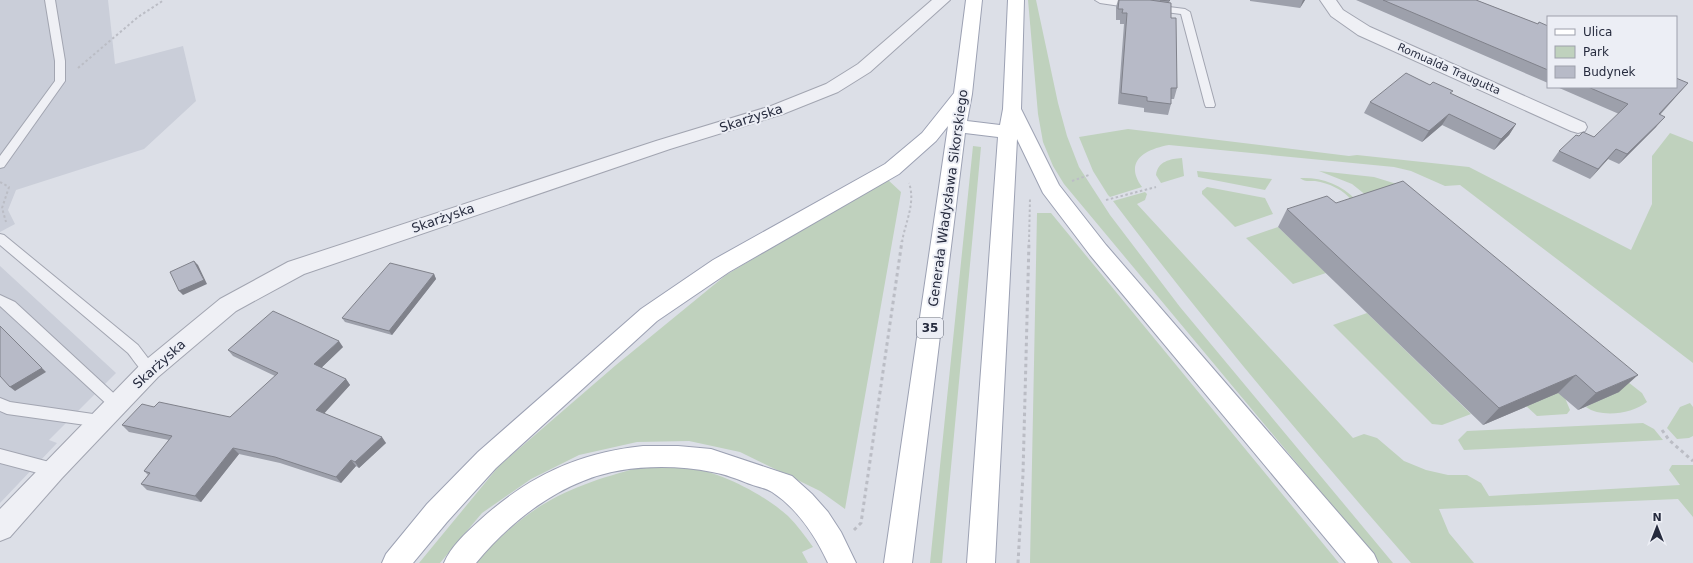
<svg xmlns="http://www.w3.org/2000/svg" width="1693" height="563" viewBox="0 0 1693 563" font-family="'DejaVu Sans',sans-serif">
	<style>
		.built { fill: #caced9 }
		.green { fill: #bfd1bd }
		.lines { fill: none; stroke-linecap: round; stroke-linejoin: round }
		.lane-casing { stroke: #a2a5b1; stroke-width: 2 }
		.street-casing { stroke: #a2a5b1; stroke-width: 2 }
		.primary-casing { stroke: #9ca1b3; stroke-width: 2 }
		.path-far1 { stroke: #bbbdc5; stroke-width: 2; stroke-dasharray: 2.5 2.5; stroke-linecap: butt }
		.path { stroke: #bbbdc5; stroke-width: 3; stroke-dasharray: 3.5 3.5; stroke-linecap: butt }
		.lane { fill: #eff0f5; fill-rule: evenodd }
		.street { fill: #eff0f5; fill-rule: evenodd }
		.primary { fill: #fff; fill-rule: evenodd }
		.wall { fill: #9da0ab }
		.shaded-wall { fill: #80828b }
		.building { fill: #b7bac7; stroke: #80828b }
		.labels { text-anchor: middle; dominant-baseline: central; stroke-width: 4; stroke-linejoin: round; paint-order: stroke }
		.far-street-label { font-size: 11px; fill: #262b3e; stroke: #eceef5 }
		.shield { fill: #eceef5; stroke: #616675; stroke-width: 1 }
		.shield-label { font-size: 12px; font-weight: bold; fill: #262b3e }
		.street-label { font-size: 13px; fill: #262b3e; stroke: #eceef5 }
	</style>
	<rect width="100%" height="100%" fill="#dcdfe7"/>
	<!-- built -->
	<path class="built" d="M0,0H108L115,64L183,46L196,101L144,149L16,190L8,210L15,224L0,232Z
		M0,266L116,373L49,440L57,443L0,503Z"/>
	<!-- green -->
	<path class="green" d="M1028,0H1036L1058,103L1067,136L1079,167L1110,215L1180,307L1393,563H1380L1064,184L1053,166L1043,142L1038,114Z
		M1128,129L1349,156L1357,155L1469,167L1631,250L1652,204V156L1670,133L1693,142V363L1460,185L1445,186L1411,171L1394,167L1169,145C1146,149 1123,161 1142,187L1110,197L1108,195L1093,171L1079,137Z
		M973,146L981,147L942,563H930Z
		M1182,158L1184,176L1161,183L1156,175C1158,161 1170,159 1182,158Z
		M1197,171L1272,179L1265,190L1198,177Z
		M1319,171L1374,177L1400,185L1367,196L1352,184Z
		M1300,178C1321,177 1341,184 1356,200L1352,201C1344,190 1329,183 1315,181C1309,181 1304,182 1300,178Z
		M887,179L901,192L845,509L820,491L740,452L689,441L637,442L579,455L531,479L482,513L440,563H419L499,466L616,365L726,275Z
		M1207,187L1265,198L1273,214L1235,227L1202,194V191Z
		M1145,192L1147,194L1145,200L1137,204L1353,438L1364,434L1377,438L1404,461L1426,470L1448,475H1467L1481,483L1489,496L1680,485L1669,470L1672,465H1693V517L1678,499L1439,509L1449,533L1474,563H1411C1308,445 1207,326 1113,201Z
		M1037,213H1051L1339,563H1030Z
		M1278,227L1326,273L1293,284L1246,238Z
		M1367,313L1471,414L1442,425L1432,424L1333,325Z
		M1533,370L1565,398L1570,410L1567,414L1537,416L1501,383Z
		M1628,382L1642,393L1647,402C1632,414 1601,418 1586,407Z
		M1690,403L1693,407V436L1689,438L1677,439L1667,428L1680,407Z
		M1643,423L1654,429L1663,440L1464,450L1458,440L1467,431Z
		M641,467C654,467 668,466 681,467C716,469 762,493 788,516C797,525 805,536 813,547L802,552L808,563H475C483,553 492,545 501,537C544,496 585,482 641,467Z"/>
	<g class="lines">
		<defs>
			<path id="lane" d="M45,0H55L65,61V81L4,167L0,168V156L55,81V61Z
				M1095,0H1119L1137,3L1139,5L1134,8L1100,3Z
				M1153,5L1185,9L1190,12L1215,105L1214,107H1206L1205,105L1181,14L1150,10V6Z
				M0,234L4,235L138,345L157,370L155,374C143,378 135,361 128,353L0,245Z
				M0,295L15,302L121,400L123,404L121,408L116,410L111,408L0,306Z
				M0,398L10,402L100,415L105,417L107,421L105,425L100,427L7,414L0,411Z
				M0,449L53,463L58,465L61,470L58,475L53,477L0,463Z"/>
			<path id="street" d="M932,0H950L870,72L838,92L783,114L670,149L304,274L236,311L158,377L62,478L10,537L0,541V509L142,363L220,299L288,262L656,141L771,106L826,84L858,64Z
				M1320,0H1336L1343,10L1370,27L1585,123L1587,127L1585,131L1578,133L1571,131L1358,35L1331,16Z"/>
			<path id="primary" d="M966,0H982L972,94L967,121L1000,125L1003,109L1008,0H1024L1021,109L1059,185L1106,245L1374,554L1378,563H1346L1090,255L1043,193L1017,139L995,563H967L998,137L965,133L912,563H884L948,126L936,141L899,174L729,272L657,321L496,468L447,522L413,563H382L386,554L427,504L478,452L641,309L713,260L885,164L922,133L954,93Z
				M643,446H678L711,449L792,476L812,494L828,512L841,532L856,563H828C816,537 797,508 772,492C766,488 757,487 750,484C737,479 725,474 712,472C672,464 621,465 583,481C542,497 504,529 476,563H444C451,546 466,533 479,521C527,477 577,453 643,446Z"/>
		</defs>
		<!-- lane casing -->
		<use href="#lane" class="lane-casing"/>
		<!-- street casing -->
		<use href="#street" class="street-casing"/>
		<!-- primary casing -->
		<use href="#primary" class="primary-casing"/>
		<!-- path-far1 -->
		<path class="path-far1" d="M78,68L138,17L164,0
			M1072,181L1089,175
			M0,182L9,187L2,208L6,222
			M1106,200L1156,187
			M902,242C905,223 916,203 909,183
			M1029,242L1030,198"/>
		<!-- path -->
		<path class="path" d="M1662,430L1669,440L1693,461
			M854,530L861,523L902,241
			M1018,563L1023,474L1029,241"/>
		<!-- lane -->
		<use href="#lane" class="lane"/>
		<!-- street -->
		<use href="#street" class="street"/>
		<!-- primary -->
		<use href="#primary" class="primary"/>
	</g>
	<!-- wall -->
	<path class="wall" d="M1118,0H1170L1169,3L1177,88L1174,99H1171V104L1168,115L1144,112V108L1118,104L1124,24H1120V20H1116V7Z
		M1250,0H1305L1300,8L1250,1Z
		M1356,0H1476L1538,24L1548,26V83Z
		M1688,83L1660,115L1656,127L1619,164L1608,159L1590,179L1552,161L1559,151L1579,136L1594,137L1619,114L1557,87H1676Z
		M1430,85L1451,94L1516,124L1509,135L1494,150L1442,125L1422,142L1364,113L1370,102Z
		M1336,203L1619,392L1578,410L1558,393L1483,425L1278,227L1287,209Z
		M434,274L436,279L392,335L345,322L342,318Z
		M343,347L321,368L346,379L350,385L324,413L386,443L359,468L356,466L341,483L280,463L239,454L201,502L147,490L141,484L148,475L144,471L169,440L129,432L122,425L154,407L230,417L275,376L233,356L228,350Z"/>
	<!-- shaded-wall -->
	<path class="shaded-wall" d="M1303,0H1305L1300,8Z
		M1688,83L1679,93L1651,124L1659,114Z
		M1449,114L1442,125L1422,142L1429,131Z
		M1665,117L1656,127L1619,164L1627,154Z
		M1516,124L1509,135L1494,150L1501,139Z
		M1616,149L1608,159L1590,179L1598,169Z
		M194,261L198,265L207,284L183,295L179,291Z
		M434,274L436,279L392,335L389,331Z
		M0,326L46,372L15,391L10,387Z
		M339,341L343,347L318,371L314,364Z
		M1576,375L1558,393L1483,425L1499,408Z
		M1638,375L1619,392L1578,410L1596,393Z
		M346,379L350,385L321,417L316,410Z
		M382,437L386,443L359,468L355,462Z
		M233,448L239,454L201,502L195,496Z
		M351,460L356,466L341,483L336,477Z"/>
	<!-- building -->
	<path class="building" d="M1119,0H1150L1171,3V18H1176L1177,88H1171V104L1147,101V97L1121,93L1127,13H1122L1123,9H1118Z
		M1160,0H1170L1169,1Z
		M1383,0H1476L1538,24L1539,22L1548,26V70Z
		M1406,73L1430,85L1433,82L1453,91L1450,93L1516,124L1501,139L1449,114L1429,131L1370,102Z
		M1676,78L1688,83L1659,114L1665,117L1627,154L1616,149L1598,169L1559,151L1576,135L1579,136L1583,132L1594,137L1628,104L1588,87H1676Z
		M1403,181L1638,375L1596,393L1576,375L1499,408L1287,209L1327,196L1336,203Z
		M194,261L204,280L179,291L170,272Z
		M390,263L434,274L389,331L342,318Z
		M273,311L339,341L314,364L346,379L316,410L382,437L355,462L351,460L336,477L275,457L233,448L195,496L141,484L150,473L144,471L172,436L122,425L142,404L154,407L159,402L230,417L278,373L228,350Z
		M0,326L42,368L10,387L0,376Z"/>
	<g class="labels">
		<!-- far-street labels -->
		<g class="far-street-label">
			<text transform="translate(1449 69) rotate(24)">Romualda Traugutta</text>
		</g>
		<!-- shield labels -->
		<rect class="shield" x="917" y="318" width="26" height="20" rx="3"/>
		<g class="shield-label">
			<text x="930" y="328">35</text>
		</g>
		<!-- street labels -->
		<g class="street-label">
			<text transform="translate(751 118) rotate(-18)">Skarżyska</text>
			<text transform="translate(948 198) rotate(-82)">Generała Władysława Sikorskiego</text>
			<text transform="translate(443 218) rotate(-19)">Skarżyska</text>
			<text transform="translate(159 364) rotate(-42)">Skarżyska</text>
		</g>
	</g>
	<!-- legend -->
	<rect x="1547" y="16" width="130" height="72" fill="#eceef5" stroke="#9da0ac"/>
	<rect x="1555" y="29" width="20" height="6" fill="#ffffff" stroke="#9da0ac"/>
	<text x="1583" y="36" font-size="12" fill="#262b3e">Ulica</text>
	<rect x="1555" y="46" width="20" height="12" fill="#bfd1bd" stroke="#9da0ac"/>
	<text x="1583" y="56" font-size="12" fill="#262b3e">Park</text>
	<rect x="1555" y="66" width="20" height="12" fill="#b7bac7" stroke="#9da0ac"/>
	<text x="1583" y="76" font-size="12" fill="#262b3e">Budynek</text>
	<!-- north arrow -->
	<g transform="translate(1657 527)" stroke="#eceef5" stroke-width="3" paint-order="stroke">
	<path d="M0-3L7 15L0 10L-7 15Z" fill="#262b3e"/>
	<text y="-6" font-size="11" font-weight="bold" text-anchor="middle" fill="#262b3e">N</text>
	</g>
</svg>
